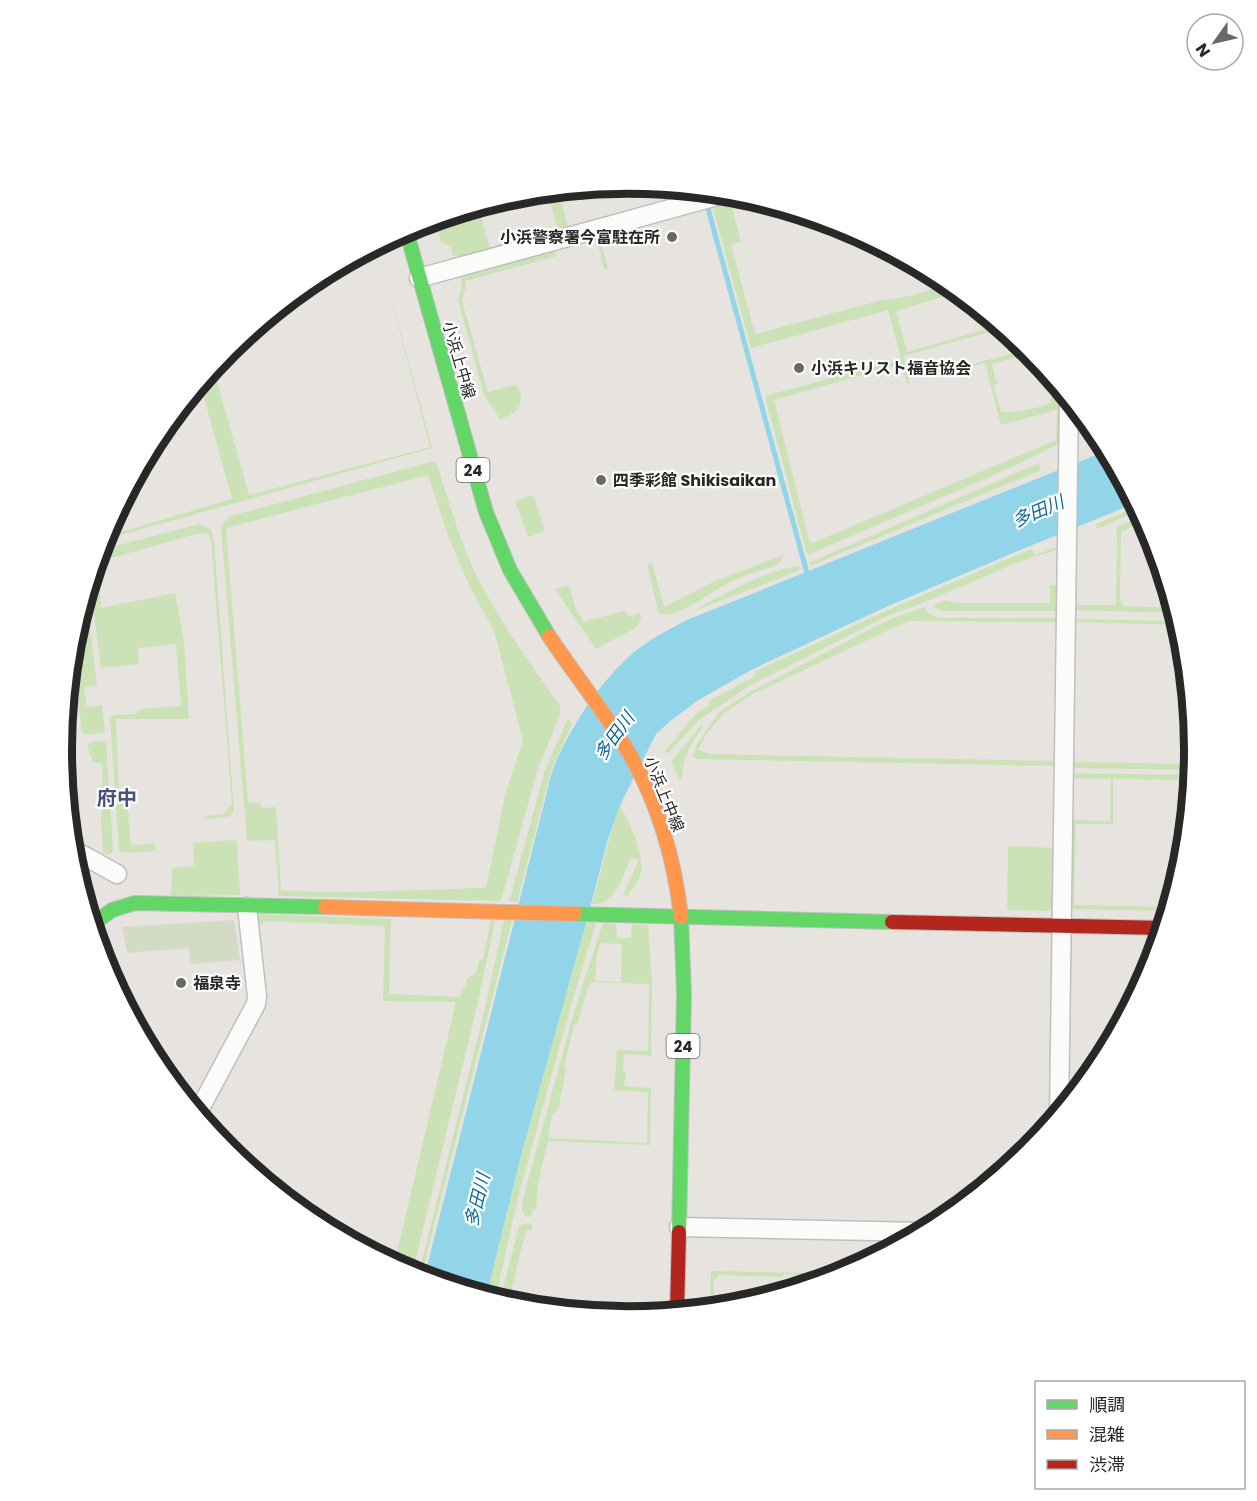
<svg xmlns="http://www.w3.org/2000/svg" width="1257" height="1501" viewBox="0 0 1257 1501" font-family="Poppins,'Noto Sans JP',sans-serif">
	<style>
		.green { fill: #cae2b6; fill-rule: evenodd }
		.cemetery { fill: #d3dbc5 }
		.water { fill: #92d5e8 }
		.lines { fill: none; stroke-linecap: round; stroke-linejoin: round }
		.stream { stroke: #92d5e8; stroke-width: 5 }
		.street-casing { stroke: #c0bfbf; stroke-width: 21 }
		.fast-casing { stroke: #c0bfbf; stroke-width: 16 }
		.slow-casing { stroke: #c0bfbf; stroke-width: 16 }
		.jam-casing { stroke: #c0bfbf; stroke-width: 16 }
		.street { stroke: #fbfbfa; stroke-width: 18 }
		.fast { stroke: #63d668; stroke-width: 14 }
		.slow { stroke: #ff974d; stroke-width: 14 }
		.jam { stroke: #b3261e; stroke-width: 14 }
		.poi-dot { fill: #6b6968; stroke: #fff; stroke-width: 2 }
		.labels { text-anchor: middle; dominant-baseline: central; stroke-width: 4.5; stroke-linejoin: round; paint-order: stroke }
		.shield { fill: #fff; stroke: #686868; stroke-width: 1.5 }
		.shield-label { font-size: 15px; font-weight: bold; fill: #282828 }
		.poi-label { font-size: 16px; font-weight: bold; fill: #282828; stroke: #fff; text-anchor: start }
		.street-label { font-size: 16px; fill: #282828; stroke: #fff }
		.water-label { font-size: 18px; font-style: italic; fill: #0e6c97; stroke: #fff }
		.quarter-label { font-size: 20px; font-weight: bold; fill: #495378; stroke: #fff }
		.rim { fill: none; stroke: #282828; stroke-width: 8 }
	</style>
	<rect width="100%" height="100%" fill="#e7e3de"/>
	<!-- green -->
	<path class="green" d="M661,187L679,189L674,199L466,257L453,256L451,246L441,242L435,219L478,206L490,248L505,243L507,240L557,227L547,191L558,190L568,226L664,200Z
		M750,198L769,203H746L732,206L741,242L731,245L755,334L882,300C904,299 928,291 949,283L959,292L896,311L907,352L1000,325L1004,328L903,356L910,383L907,384L901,364L774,400L810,544L1056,440L1057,410L1001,425L985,363L950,372V370L1029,349V354L992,364L997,384L993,386L1001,411C1009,415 1041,407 1050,403L1053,391L1060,387L1061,443L1001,472L807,555L765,396L901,359L888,310L751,348L713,209L715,206Z
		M627,231L628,235L601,243L608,269H604L597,240Z
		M377,245L432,448L103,540L104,537L232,499L200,383L213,368L249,495L430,447Z
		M554,251L557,256L465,281L466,286L462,301L488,392L514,385L517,386C527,404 516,415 499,419L496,412L484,395L458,300L462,286L461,277Z
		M434,461L437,464C446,493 455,523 466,552C489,608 526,657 560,706V715L538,768L501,901L279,896L275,840L247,841L221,528L225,521L231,516ZM428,475L450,541L470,587L494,631L523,740L505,795L486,888L350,892L281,891L276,807L262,808L260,803L248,802L226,528Z
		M1039,463L1041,470L810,566L809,563Z
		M533,495L545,531L528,537L515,501Z
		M1138,506L1140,510L1097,529L1096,524Z
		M1143,516L1146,521L1121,532L1120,599L1124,606L1175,608L1176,613L1072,610V605H1116L1117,527Z
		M199,524C210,527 212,530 214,541L234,811L228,817L204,819L206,816L224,814L232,804L211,540L208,533L196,534L97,562L101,608L175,593L184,643L189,719H116L119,792H126L131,845L155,844V851L125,853L119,851L110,719L113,715L137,714L140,709L181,706L176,644L138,648L139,664L101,668L90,582L100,550Z
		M1059,546V549L1016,563L925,602L887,616L747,687L698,721L667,754L665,751L697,713L709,705V701L755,676L754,672L888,610L1014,556L1032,549L1035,555Z
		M783,555L782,559L777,565C762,570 746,575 732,581C713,590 679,619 659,614L647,564L652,562L664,607L715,581Z
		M799,566L800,570L689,613C721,596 764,570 799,566Z
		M569,585L577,613L581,616L583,622L623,611L627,612L628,616L640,613L641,619L637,627L596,649L555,589Z
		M1050,585H1059V611H940L933,606L946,600L957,603H1050Z
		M86,596L97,685L84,687L87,707L102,705L105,732L86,735L82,733L79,706H71L68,686L71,657L85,653L86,647L81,610Z
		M925,607L929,614L938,618H1059L1057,766L697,759L693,757L696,746L719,712L750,692L888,620ZM908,621L1056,622L1054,761L749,755L712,754L698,750L705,736L724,713L751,695Z
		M1072,619L1179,621L1180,625L1075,622L1073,762L1194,764V770L1070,768Z
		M568,718L572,724L551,771L517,902H509L545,770Z
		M701,725L703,726C692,743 682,757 682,778L680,780L671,762Z
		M95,741L106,742L113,850L111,854L103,853L101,819L103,764L93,762L87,745Z
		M1070,773L1193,775V780L1113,779V824H1076L1074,905L1171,907L1170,911L1068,909ZM1072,778L1111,779L1110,821L1071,820Z
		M619,804C629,821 644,853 641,872C639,881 632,889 627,896L623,895L639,860L631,857C623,875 616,906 592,904Z
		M234,840L237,842L240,895L171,896L172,868L194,866L193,843Z
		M1008,846L1056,848L1055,909L1047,911L1007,910Z
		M253,914L391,919L389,994L460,997L462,989L465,988L467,978L476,974L479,960L483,959L491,920L495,921L477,1006L412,1274L394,1265L456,1002L383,1001L385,926L264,921L263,924L258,925L265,991L256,1015Z
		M504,920H512L421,1277L418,1276L485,1008Z
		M586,923H596L569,1012L518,1197L495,1300L486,1297L523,1148Z
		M603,923L616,924L617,938H631L632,924L648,925L652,983L651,1056L624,1054L623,1072L626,1073L624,1086L651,1088L650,1145L548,1141L538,1183L536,1209H532L531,1217L525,1216L522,1211L523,1199L574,1012ZM600,943L622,944L621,982L595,981L597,955ZM594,982L649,984L648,1051L617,1050L614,1090L648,1092L647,1143L548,1138L552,1116L558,1109L566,1070L564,1067L574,1025H577L589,984Z
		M525,1223L533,1225L532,1230H526L508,1304L500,1301L519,1226Z
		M711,1271L821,1273V1282L813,1284V1277H802V1275L783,1274V1277L718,1275L717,1279H714L713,1309L710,1310Z"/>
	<!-- cemetery -->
	<path class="cemetery" d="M234,920L240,960L191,964L189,948L127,953L122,927Z"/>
	<!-- water -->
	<path class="water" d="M1108,450L1136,503L1013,553L886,607L751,670L697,701L669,722L656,734L620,805L608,839L586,923L523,1148L486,1297L424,1278L552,772C567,732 600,681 632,654C648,640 668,630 687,620Z"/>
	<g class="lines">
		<!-- stream -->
		<path class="stream" d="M706,201L808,577"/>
		<defs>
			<path id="street" d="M419,278L728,193
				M71,850C88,856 101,866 117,874
				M197,1114L256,1004L257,996L247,907
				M1059,1116L1069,398
				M679,1227L924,1232"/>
			<path id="fast" d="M406,230L486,512L510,570L549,636
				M575,914L892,922
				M93,928V924L112,910L135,903L325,907
				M679,1232L684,993L681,917"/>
			<path id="slow" d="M549,636C575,675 605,712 629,753C658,802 675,861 681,917
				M325,907L575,914"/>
			<path id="jam" d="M892,922L1164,928
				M677,1313L679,1232"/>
		</defs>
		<!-- street casing -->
		<use href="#street" class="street-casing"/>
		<!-- fast casing -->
		<use href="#fast" class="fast-casing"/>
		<!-- slow casing -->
		<use href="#slow" class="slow-casing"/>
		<!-- jam casing -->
		<use href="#jam" class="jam-casing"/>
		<!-- street -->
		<use href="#street" class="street"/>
		<!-- fast -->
		<use href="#fast" class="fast"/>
		<!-- slow -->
		<use href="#slow" class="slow"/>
		<!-- jam -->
		<use href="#jam" class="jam"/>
	</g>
	<!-- markers -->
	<g class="poi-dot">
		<circle cx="672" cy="237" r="6"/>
		<circle cx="799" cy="368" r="6"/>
		<circle cx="601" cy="480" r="6"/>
		<circle cx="181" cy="983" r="6"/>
	</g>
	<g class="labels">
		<!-- shield labels -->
		<g class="shield">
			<rect x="456.5" y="458" width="33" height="24" rx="4.5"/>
			<rect x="666.5" y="1034" width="33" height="24" rx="4.5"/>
		</g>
		<g class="shield-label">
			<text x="473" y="470">24</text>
			<text x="683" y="1046">24</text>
		</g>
		<!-- poi labels -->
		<g class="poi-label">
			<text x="660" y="237" text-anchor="end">小浜警察署今富駐在所</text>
			<text x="811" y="368">小浜キリスト福音協会</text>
			<text x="613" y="480">四季彩館 Shikisaikan</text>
			<text x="193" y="983">福泉寺</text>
		</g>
		<!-- street labels -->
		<g class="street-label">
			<text transform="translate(459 360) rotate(74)">小浜上中線</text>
			<text transform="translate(664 794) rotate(68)">小浜上中線</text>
		</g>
		<!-- water labels -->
		<g class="water-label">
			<text transform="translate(1038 511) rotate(-23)">多田川</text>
			<text transform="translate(614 736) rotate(-54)">多田川</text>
			<text transform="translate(477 1200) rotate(-76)">多田川</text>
		</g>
		<!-- quarter labels -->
		<g class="quarter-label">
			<text x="117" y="798">府中</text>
		</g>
	</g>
	<!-- crop -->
	<path d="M0 0H1257V1501H0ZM72 750a556 556 0 1 1 1112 0a556 556 0 1 1-1112 0Z" fill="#fff" fill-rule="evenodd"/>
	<path class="rim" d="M72 750a556 556 0 1 1 1112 0a556 556 0 1 1-1112 0Z"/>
	<!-- legend -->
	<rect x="1035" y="1381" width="210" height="108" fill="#ffffff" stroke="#a9a9a9" stroke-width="1.5"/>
	<rect x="1047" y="1400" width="30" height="9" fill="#63d668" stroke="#a9a9a9" stroke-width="1.5"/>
	<text x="1089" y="1411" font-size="18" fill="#282828">順調</text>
	<rect x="1047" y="1430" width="30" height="9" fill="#ff974d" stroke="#a9a9a9" stroke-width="1.5"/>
	<text x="1089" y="1441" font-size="18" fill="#282828">混雑</text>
	<rect x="1047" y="1460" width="30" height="9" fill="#b3261e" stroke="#a9a9a9" stroke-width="1.5"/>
	<text x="1089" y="1471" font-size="18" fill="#282828">渋滞</text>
	<!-- north arrow -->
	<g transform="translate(1215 42) rotate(236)"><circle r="28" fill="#ffffff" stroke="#a9a9a9" stroke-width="1.5"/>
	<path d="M0-4.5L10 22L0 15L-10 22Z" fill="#6b6968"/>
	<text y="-9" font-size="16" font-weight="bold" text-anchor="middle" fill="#282828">N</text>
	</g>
</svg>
